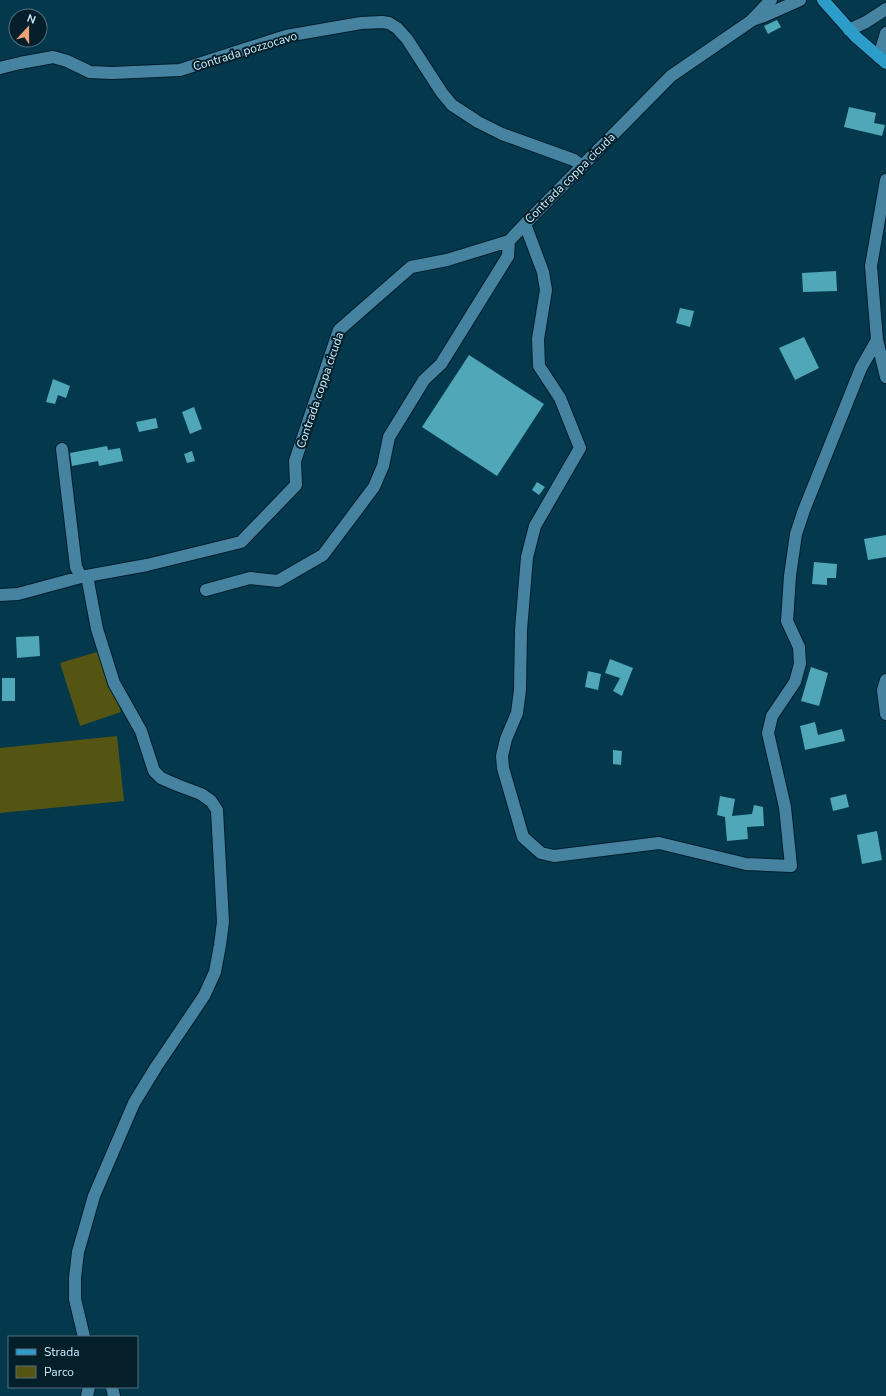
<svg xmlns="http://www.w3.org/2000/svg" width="886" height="1396" viewBox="0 0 886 1396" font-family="'Nunito Sans',sans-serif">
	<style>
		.green { fill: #545513 }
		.building { fill: #4fa7b7 }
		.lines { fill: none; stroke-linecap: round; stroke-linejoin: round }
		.minor-casing { stroke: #001e2c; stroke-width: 14 }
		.major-casing { stroke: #001e2c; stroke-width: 14 }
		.minor { stroke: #4583a0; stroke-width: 12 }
		.major { stroke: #2c9dc9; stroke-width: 12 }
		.labels { text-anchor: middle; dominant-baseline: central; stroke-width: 4; stroke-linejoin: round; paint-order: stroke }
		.street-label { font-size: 12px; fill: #ceedfd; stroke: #041e2a }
	</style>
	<rect width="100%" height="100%" fill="#03384d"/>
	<!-- green -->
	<path class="green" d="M100,651L121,712L80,726L60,663Z
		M117,736L124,801L0,813V748Z"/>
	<!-- building -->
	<path class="building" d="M777,20L781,27L768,34L764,26Z
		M849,107L876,113L874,123L885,125L882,136L844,127Z
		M836,271L837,291L803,292L802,273Z
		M680,308L694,311L690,327L676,323Z
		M804,337L819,368L795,380L779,348Z
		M469,355L544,404L497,476L422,427Z
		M53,379L70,386L66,398L58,395L55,404L46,402Z
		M194,407L202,429L190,434L182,412Z
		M156,418L158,428L139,432L136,422Z
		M107,446L108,450L120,448L123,461L99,466L98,461L72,466L70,453Z
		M192,451L195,461L187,463L184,454Z
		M537,482L545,487L539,495L532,490Z
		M886,535V557L868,560L864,539Z
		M814,562L837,564L836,578H827V585L812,584Z
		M39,636L40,656L17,658L16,637Z
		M610,659L633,668L622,696L613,691L620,678L605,673Z
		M811,667L828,673L819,706L801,701Z
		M588,671L601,674L598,690L585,687Z
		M2,678H15V701H2Z
		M815,722L818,735L842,729L845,741L805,750L800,726Z
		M613,750L622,751L621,765L613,764Z
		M846,794L849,807L833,811L830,798Z
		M720,796L735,799L732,816L752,814L754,805L763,807L764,826L747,827L748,839L727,841L725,817L717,815Z
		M877,831L882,860L862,864L857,835Z"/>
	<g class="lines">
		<defs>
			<path id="minor" d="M752,20L764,16L800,0
				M849,30L866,22L886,9
				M879,57L886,33
				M0,68L20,63L53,57L67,61L90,72L112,73L180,70L286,36L361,23L382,22L389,23L397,28L407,39L442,93L452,105L478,122L502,134L574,160L582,166
				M886,180L871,266L877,340L886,377
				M525,224L543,272L546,290L538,339L539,366L560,398L580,448L535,526L527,557L521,630L520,690L517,713L506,739L502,756L503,768L523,837L541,853L554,856L659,843L746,864L791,866L785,807L768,733L772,716L795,682L800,664L799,647L787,621L790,576L796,534L804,510L861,368L877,340
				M62,449L76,567L81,577
				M206,590L250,578L278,581L323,555L374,487L383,466L389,437L424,380L441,364L508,256L509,241
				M0,595L18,594L81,577L147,565L241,542L296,485L295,461L339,330L411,267L447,260L509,241L525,224L671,76L751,21L771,0
				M886,680L883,690L886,714
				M84,1337L75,1299V1278L78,1252L94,1196L134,1103L156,1067L204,996L215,972L220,945L223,922L217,810L211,801L201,794L177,785L161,778L154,771L141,731L114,683L97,629L87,576
				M112,1387L114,1396
				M87,1396L89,1387"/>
			<path id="major" d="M823,0L856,37L886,63"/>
		</defs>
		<!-- minor casing -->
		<use href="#minor" class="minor-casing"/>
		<!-- major casing -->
		<use href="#major" class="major-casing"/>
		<!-- minor -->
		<use href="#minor" class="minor"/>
		<!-- major -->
		<use href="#major" class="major"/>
	</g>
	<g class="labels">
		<!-- street labels -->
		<g class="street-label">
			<text transform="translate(245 51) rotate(-17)">Contrada pozzocavo</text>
			<text transform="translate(570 178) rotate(-45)">Contrada coppa cicuda</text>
			<text transform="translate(320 390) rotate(-71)">Contrada coppa cicuda</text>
		</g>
	</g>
	<!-- legend -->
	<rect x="8" y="1336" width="130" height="52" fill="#041e2a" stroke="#55717e"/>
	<rect x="16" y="1349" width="20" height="6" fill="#2c9dc9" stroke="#55717e"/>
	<text x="44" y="1356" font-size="12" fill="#ceedfd">Strada</text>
	<rect x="16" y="1366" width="20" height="12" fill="#545513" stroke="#55717e"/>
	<text x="44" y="1376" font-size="12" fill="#ceedfd">Parco</text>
	<!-- north arrow -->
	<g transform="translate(28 28) rotate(21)"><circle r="19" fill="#041e2a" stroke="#55717e"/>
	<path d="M0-3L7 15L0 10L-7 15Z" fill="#efa377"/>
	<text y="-6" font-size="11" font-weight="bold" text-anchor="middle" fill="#ceedfd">N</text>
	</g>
</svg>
